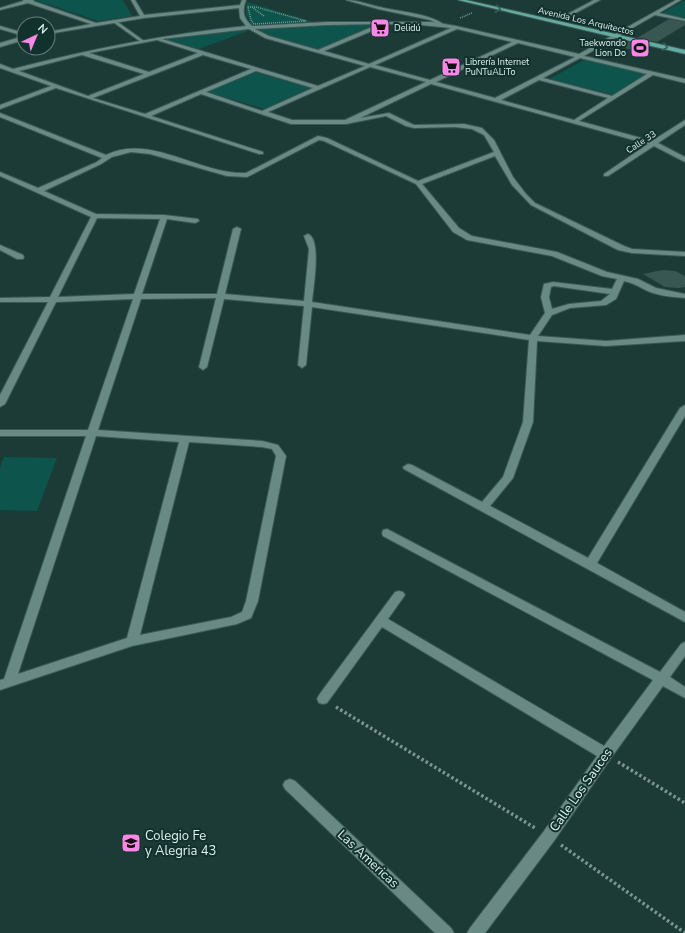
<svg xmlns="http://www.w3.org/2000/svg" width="685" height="933" viewBox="0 0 685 933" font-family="'Nunito Sans',sans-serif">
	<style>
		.green { fill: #0d544c }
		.building { fill: #385753 }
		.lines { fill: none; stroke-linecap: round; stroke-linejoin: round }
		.lane-casing { stroke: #3c5854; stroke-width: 2 }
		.street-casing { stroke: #3c5854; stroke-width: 2 }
		.primary-casing { stroke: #3c5854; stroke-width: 2 }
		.path-far1 { stroke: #7d9591; stroke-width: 1.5; stroke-dasharray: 1 1; stroke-linecap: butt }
		.path { stroke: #7d9591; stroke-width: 3.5; stroke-dasharray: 2.5 2.5; stroke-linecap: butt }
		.lane { fill: #688984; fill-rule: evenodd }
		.street { fill: #688984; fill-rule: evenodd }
		.primary { fill: #64aca2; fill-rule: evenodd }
		.oneway { stroke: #32625b }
		.labels { text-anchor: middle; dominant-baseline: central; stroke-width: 4; stroke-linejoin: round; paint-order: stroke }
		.far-street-label { font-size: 9px; fill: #e0f1ee; stroke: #11312c }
		.far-poi-label { font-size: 9px; fill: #e0f1ee; stroke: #11312c; text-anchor: start }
		.near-street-label { font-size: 13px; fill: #e0f1ee; stroke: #11312c }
		.near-poi-label { font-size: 13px; fill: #e0f1ee; stroke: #11312c; text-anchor: start }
	</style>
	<rect width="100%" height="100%" fill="#1c3b37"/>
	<!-- green -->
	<path class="green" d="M35,0H123L132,16L98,21Z
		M685,0V19L661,14Z
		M247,2L314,22L251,25L246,13Z
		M383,24L321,50L271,36L255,28L295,25Z
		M245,30L248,31L199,49L165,39Z
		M586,59L646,74L614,95L549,79Z
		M255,72L310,88L264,109L208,92Z
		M4,457L57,458L37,511L0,510V467Z"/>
	<!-- building -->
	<path class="building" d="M669,19L685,22V25L657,42L637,38Z
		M629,42L649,47L641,52L620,47Z
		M663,270L675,271L685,276V287L678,288L665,287L643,274Z"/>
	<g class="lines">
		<defs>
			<path id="lane" d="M346,0C358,0 369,5 380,7C400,12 428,13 445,25L442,26L430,20L378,9Z
				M113,20H115L144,41L141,42L113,22Z"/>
			<path id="street" d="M23,0H34L33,1L96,23L140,16L131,0H135L144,15L240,5L242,0H246C242,11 243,18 252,26L327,22H433L456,26L579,54L676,0H681L659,13L685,19V21L655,15L584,56L685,79V83L653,75L579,121L652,141L685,120V125L658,143L685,157V162L654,146L608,176H604V174L648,144L431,84L360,118L389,113L414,125L464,124L482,128L494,140L513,177L526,194L535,203L624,246L632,249L685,252V256L632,253L618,250L531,205L512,185L495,156L422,184L459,228L472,236L557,252L607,272L638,279L656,288L685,294V298C673,297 661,296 650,292C641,288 634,283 624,281L616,299L606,305L570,308L552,315L538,336L606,341L685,335V341L606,346L537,341L533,422L513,478L490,506L588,558L680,408L685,405V416L597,563L685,612V622L404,469L403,467L408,464L412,465L482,502L503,477L523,422L529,340L312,307L306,365L302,368L298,365L304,306L224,299L207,367L203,370L199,367L216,298L141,299L98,430L262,441L278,445L286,456L258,601L251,618L237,624L132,646L0,690V680L4,679L86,436H0V430H88L133,299L56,302L5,404L0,407V395L48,302H0V298L50,297L91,217L0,176V172L38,188L97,162L102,158L0,117V113L106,155C150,133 200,175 246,173L318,136L327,138L418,181L494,152L484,135L472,129L455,127L414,128L406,126L386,116L346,124H291L201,94L151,116L263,152V154H259L56,88L0,109V105L51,86L0,68V64L13,69C90,49 167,34 246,26L240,18L239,8L144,18L48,34V32L91,24L28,3L0,10V8L23,1ZM379,24L318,50L269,36L255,29L327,25ZM384,24L421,25L451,28L369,64L324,51L384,26ZM249,29L265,38L365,66L318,86L162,39ZM457,29L512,42L430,80L375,65ZM157,40L198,53L149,72L89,53ZM518,43L575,57L495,98L436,82ZM82,55L144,74L88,96L19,71ZM203,55L251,69L145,114L93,98ZM580,58L647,74L612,96L543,78ZM370,67L426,82L345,120H292L268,112ZM256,71L313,88L262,111L206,92ZM539,80L608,98L574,120L501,100ZM319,140L324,141L416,184L453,232L467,240L552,256L602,276L617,279L612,289L553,282L544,284L541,297L545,313L530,335L312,302C313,289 322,239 308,234L304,236L309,249L304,301L225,294L241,229L237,227L233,229L217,294H142L167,219L195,223L199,221L198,219L164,215L96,214L44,191L101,164L112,157L131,152L150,154L227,176L247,177ZM97,218L160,219L134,294L58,297ZM554,286L610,294L601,301L569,304L552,309L549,297L551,287ZM96,436L179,442L127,638L18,674ZM189,442L262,447L272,449L276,456L246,601L242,612L231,617L140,635Z
				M594,0H600L566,18L562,17Z
				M0,26L24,33V40L0,47V43L24,36L0,29Z
				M0,245L23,255L24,257L23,259H17L0,250Z
				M387,529L660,672L681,644L685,642V656L670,677L685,687V698L663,686L611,758L554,841L485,933H467L470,928L544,831L597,756L382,627L327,703L323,704L319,703L317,699L319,695L395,592L399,591L403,592L405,595L388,619L604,746L653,680L383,536L382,533L383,530Z
				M290,779L295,781L451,928L454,933H435L285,789L283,785L285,781Z"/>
			<path id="primary" d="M458,0H466L685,50V54Z"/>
		</defs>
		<!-- lane casing -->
		<use href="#lane" class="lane-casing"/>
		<!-- street casing -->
		<use href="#street" class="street-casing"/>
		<!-- primary casing -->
		<use href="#primary" class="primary-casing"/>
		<!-- path-far1 -->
		<path class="path-far1" d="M248,7H256L306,21L254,24L251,20Z
			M252,7L264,16
			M460,18L472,13"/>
		<!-- path -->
		<path class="path" d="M336,707L535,828
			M618,762L685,803
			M561,845L685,933"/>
		<!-- lane -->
		<use href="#lane" class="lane"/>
		<!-- street -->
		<use href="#street" class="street"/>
		<!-- primary -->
		<use href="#primary" class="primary"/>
	</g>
	<!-- one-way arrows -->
	<defs><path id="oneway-chevron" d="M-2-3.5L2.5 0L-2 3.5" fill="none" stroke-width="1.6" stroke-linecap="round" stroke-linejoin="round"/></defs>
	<g class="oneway">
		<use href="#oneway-chevron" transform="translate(498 9) rotate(13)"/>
		<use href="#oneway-chevron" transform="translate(665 47) rotate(13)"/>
	</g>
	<!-- icons -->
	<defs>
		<symbol id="supermarket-square" viewBox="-11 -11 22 22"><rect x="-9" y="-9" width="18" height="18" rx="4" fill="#fa87e6" stroke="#11312c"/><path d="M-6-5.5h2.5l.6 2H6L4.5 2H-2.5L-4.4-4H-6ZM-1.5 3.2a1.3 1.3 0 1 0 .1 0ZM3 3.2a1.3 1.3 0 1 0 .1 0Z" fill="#111"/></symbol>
		<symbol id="stadium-square" viewBox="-11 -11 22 22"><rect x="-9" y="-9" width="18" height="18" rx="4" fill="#fa87e6" stroke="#11312c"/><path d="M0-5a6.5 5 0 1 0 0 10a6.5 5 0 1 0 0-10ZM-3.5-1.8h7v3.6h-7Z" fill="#111"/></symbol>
		<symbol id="school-square" viewBox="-11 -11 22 22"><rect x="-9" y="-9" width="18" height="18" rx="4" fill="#fa87e6" stroke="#11312c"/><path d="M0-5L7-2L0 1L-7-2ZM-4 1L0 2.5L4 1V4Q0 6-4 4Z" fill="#111"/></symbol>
	</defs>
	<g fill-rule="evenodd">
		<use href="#supermarket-square" x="369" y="17" width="22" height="22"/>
		<use href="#stadium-square" x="629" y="37" width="22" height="22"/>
		<use href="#supermarket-square" x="440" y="56" width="22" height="22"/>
		<use href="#school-square" x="120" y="832" width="22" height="22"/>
	</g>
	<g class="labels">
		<!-- far-street labels -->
		<g class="far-street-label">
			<text transform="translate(586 21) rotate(13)">Avenida Los Arquitectos</text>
			<text transform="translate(641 142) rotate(-33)">Calle 33</text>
		</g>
		<!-- far-poi labels -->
		<g class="far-poi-label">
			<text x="394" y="28">Delidú</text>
			<text x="626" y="43" text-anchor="end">Taekwondo<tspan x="626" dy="10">Lion Do</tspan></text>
			<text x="465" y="62">Librería Internet<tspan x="465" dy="10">PuNTuALiTo</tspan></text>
		</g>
		<!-- near-street labels -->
		<g class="near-street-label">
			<text transform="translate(581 790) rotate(-55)">Calle Los Sauces</text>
			<text transform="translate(368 859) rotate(43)">Las Americas</text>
		</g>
		<!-- near-poi labels -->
		<g class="near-poi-label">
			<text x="145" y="836">Colegio Fe<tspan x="145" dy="15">y Alegria 43</tspan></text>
		</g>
	</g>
	<!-- north arrow -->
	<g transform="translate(36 36) rotate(44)"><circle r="19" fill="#11312c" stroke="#647e7a"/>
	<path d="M0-3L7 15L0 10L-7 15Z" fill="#fa87e6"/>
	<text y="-6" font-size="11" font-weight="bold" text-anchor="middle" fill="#e0f1ee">N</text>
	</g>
</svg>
